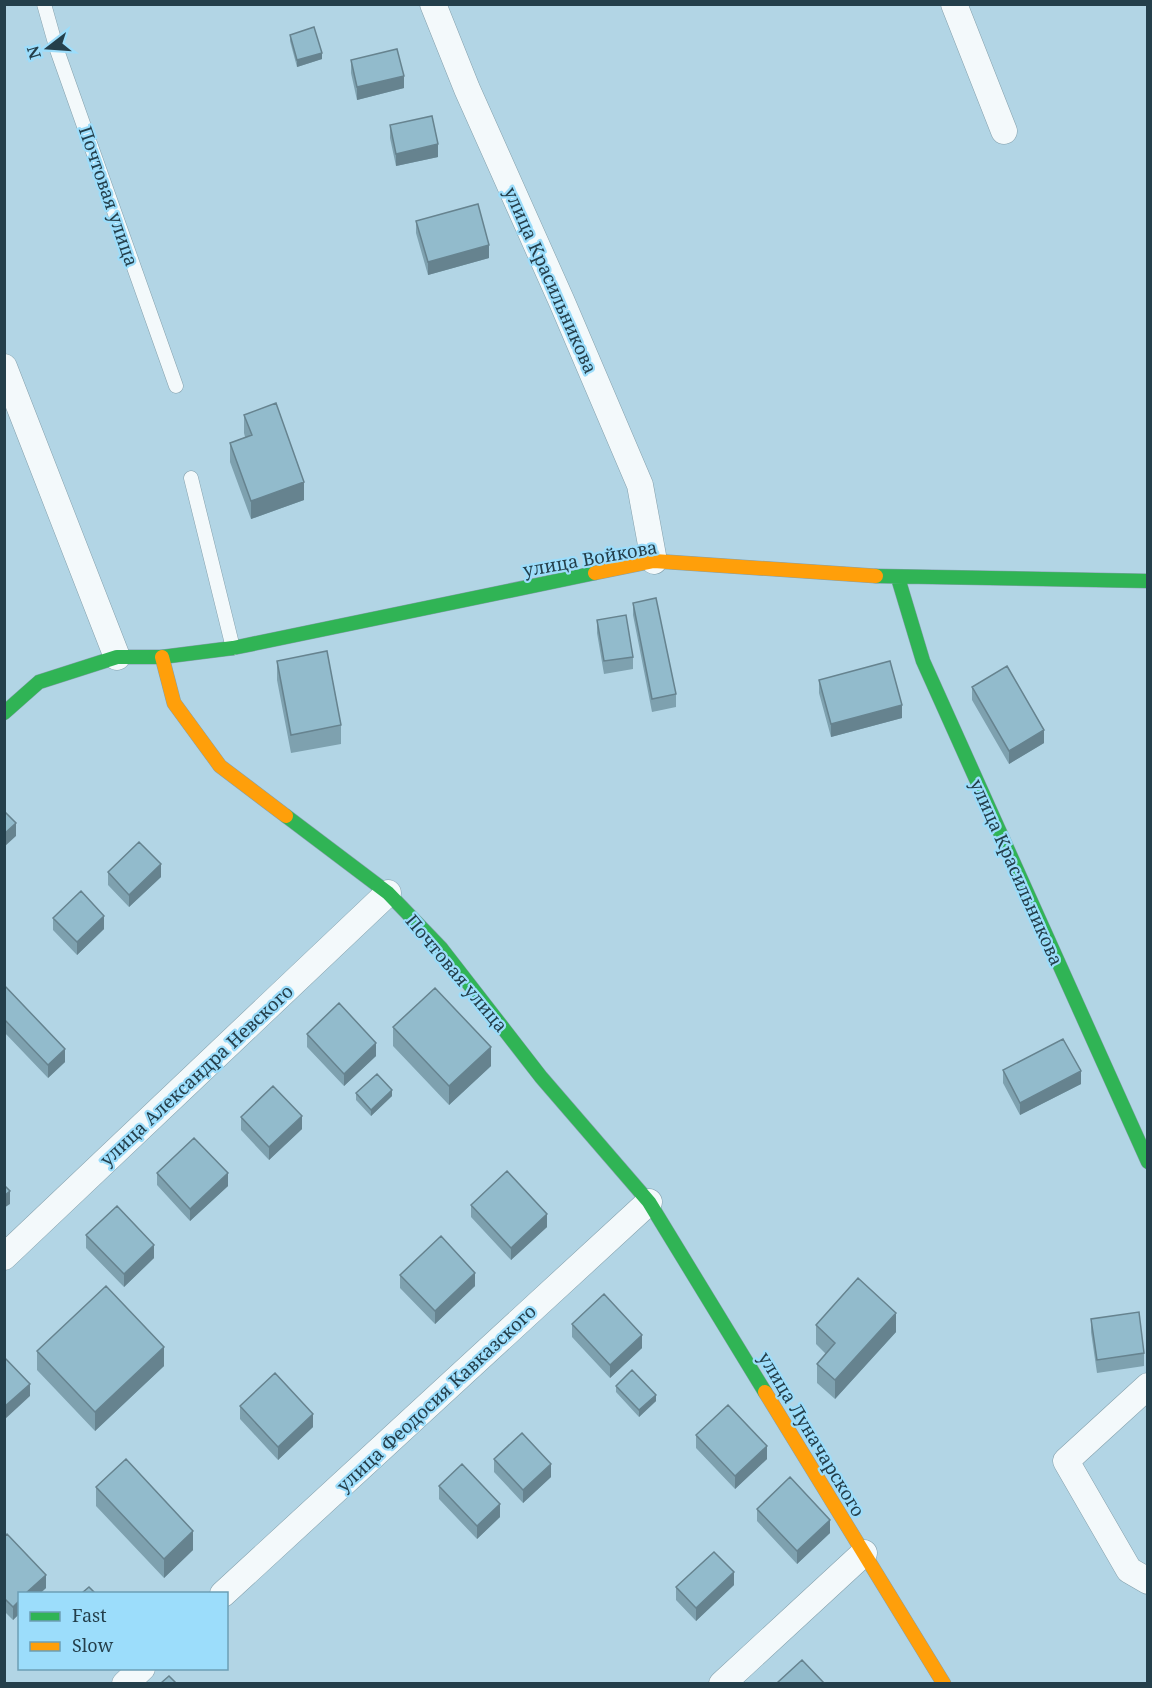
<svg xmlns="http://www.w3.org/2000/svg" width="1152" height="1688" viewBox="0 0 1152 1688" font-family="'Noto Serif',serif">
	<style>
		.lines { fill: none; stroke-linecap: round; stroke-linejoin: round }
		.lane-casing { stroke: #84a0ac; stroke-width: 15 }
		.street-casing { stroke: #84a0ac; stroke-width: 27 }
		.fast-casing { stroke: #84a0ac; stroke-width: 15 }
		.slow-casing { stroke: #84a0ac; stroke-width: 15 }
		.lane { stroke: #f3f9fb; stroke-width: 14 }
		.street { stroke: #f3f9fb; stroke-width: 26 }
		.fast { stroke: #30b455; stroke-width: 14 }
		.slow { stroke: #ff9f0a; stroke-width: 14 }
		.wall { fill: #7ea1af }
		.shaded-wall { fill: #66838f }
		.building { fill: #92bbcc; stroke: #66838f; stroke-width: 1.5 }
		.labels { text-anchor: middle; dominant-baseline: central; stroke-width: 4.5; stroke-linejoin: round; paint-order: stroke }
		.street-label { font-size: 18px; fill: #243f4b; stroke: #9cddfb }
	</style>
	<rect width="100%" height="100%" fill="#b2d5e5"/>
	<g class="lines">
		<defs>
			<path id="lane" d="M44,4L57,50L176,386
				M191,478L233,648"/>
			<path id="street" d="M433,4L467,89L562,302L640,485L654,561
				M954,4L1004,131
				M4,367L117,657
				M4,1257L388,893
				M1148,1386L1066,1461L1129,1570L1148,1581
				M223,1594L649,1202
				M125,1684L142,1668
				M722,1684L864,1553"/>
			<path id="fast" d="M876,576L1148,581
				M898,578L923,661L1148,1162
				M4,713L39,682L117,657H162L233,648L595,573
				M286,816L388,893L441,948L541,1077L649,1202L765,1392"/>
			<path id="slow" d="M595,573L654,561L876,576
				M162,657L174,703L220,766L286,816
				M765,1392L944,1684"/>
		</defs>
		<!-- lane casing -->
		<use href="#lane" class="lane-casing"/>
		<!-- street casing -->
		<use href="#street" class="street-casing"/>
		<!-- fast casing -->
		<use href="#fast" class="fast-casing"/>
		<!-- slow casing -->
		<use href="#slow" class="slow-casing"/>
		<!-- lane -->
		<use href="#lane" class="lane"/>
		<!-- street -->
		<use href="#street" class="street"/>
		<!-- fast -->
		<use href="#fast" class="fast"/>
		<!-- slow -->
		<use href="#slow" class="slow"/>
	</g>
	<!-- wall -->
	<path class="wall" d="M290,35L322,59L297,67L290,41Z
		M351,60L404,88L357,100L351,73Z
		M390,125L438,157L396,166L390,138Z
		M416,221L489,258L428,275L416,233Z
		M244,415L304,500L251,519L230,462V443L245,437L244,433Z
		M633,603L676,694V707L652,712L633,615Z
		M597,620L633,657V669L604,674L597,633Z
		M277,661L341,725V744L291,753L277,680Z
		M819,680L902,718L831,737L819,693Z
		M972,687L1044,743L1009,764L972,700Z
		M108,872L161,877L129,907L108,885Z
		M53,918L104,929L77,955L53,930Z
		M4,985L65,1062L48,1078L4,1032Z
		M393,1027L491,1066L449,1105L393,1046Z
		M307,1034L376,1056L344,1086L307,1047Z
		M1003,1070L1081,1084L1020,1115L1003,1083Z
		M356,1093L392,1096L371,1116L356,1100Z
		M241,1117L302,1129L269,1160L241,1130Z
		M157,1173L228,1186L190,1221L157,1185Z
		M471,1205L547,1227L511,1260L471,1217Z
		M86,1235L154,1258L124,1287L86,1248Z
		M400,1275L475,1286L435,1324L400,1288Z
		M1091,1319L1144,1353V1366L1097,1373L1091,1332Z
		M572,1324L642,1348L610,1378L572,1337Z
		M816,1325L896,1332L835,1399L817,1383V1364L826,1354L816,1344Z
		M37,1351L164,1366L95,1431L37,1370Z
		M616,1386L656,1401L639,1417L616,1392Z
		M240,1406L313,1427L278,1460L240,1419Z
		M696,1435L767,1459L735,1489L696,1448Z
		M494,1459L551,1477L523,1503L494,1472Z
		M439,1486L500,1517L477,1539L439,1499Z
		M96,1487L193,1550L164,1578L96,1506Z
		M757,1509L830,1533L797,1564L757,1521Z
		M4,1537L46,1588L13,1620L4,1611Z
		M734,1585L696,1621L676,1600V1587Z"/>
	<!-- shaded-wall -->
	<path class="shaded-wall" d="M322,53V59L297,67V60Z
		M404,76V88L357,100V87Z
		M438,144V157L396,166V154Z
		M489,245V258L428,275V262Z
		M304,482V500L251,519V501Z
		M902,705V718L831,737V724Z
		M1044,730V743L1009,764V751Z
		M16,823V836L4,847V834Z
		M161,864V877L129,907V895Z
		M104,916V929L77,955V942Z
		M376,1043V1056L344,1086V1074Z
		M491,1047V1066L449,1105V1086Z
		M65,1049V1062L48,1078V1065Z
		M1081,1071V1084L1020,1115V1103Z
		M392,1090V1096L371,1116V1110Z
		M302,1116V1129L269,1160V1147Z
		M228,1173V1186L190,1221V1209Z
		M10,1191V1204L4,1208V1196Z
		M547,1214V1227L511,1260V1248Z
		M154,1245V1258L124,1287V1274Z
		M475,1273V1286L435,1324V1311Z
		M896,1313V1332L835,1399V1380Z
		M642,1335V1348L610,1378V1365Z
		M164,1347V1366L95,1431V1412Z
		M30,1384V1396L4,1420V1407Z
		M656,1395V1401L639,1417V1410Z
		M313,1414V1427L278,1460V1447Z
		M767,1446V1459L735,1489V1476Z
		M551,1464V1477L523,1503V1490Z
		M500,1504V1517L477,1539V1526Z
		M830,1520V1533L797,1564V1551Z
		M193,1531V1550L164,1578V1559Z
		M734,1572V1585L696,1621V1608Z
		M46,1575V1588L40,1593H26Z
		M20,1600V1613L13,1620V1607Z"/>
	<!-- building -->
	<path class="building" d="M314,27L322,53L297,60L290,35Z
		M397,49L404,76L357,87L351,60Z
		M432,116L438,144L396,154L390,125Z
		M478,204L489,245L428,262L416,221Z
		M276,403L304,482L251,501L230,443L252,435L244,415Z
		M656,598L676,694L652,699L633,603Z
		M626,615L633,657L604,661L597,620Z
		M327,651L341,725L291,735L277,661Z
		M890,661L902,705L831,724L819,680Z
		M1007,666L1044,730L1009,751L972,687Z
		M4,811L16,823L4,834Z
		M139,842L161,864L129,895L108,872Z
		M81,891L104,916L77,942L53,918Z
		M4,985L65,1049L48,1065L4,1019Z
		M435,988L491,1047L449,1086L393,1027Z
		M339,1003L376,1043L344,1074L307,1034Z
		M1063,1039L1081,1071L1020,1103L1003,1070Z
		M377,1074L392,1090L371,1110L356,1093Z
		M273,1086L302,1116L269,1147L241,1117Z
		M194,1138L228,1173L190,1209L157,1173Z
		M507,1171L547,1214L511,1248L471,1205Z
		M4,1185L10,1191L4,1196Z
		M117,1206L154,1245L124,1274L86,1235Z
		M441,1236L475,1273L435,1311L400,1275Z
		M858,1278L896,1313L835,1380L817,1364L835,1343L816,1325Z
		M106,1286L164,1347L95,1412L37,1351Z
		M604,1294L642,1335L610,1365L572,1324Z
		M1139,1312L1144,1353L1097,1360L1091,1319Z
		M4,1357L30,1384L4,1407Z
		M632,1370L656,1395L639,1410L616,1386Z
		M275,1373L313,1414L278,1447L240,1406Z
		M728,1405L767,1446L735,1476L696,1435Z
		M522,1433L551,1464L523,1490L494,1459Z
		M126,1459L193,1531L164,1559L96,1487Z
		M462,1464L500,1504L477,1526L439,1486Z
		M790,1477L830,1520L797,1551L757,1509Z
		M7,1534L46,1575L26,1593H20V1600L13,1607L4,1598V1537Z
		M714,1552L734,1572L696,1608L676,1587Z
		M89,1587L95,1593H82Z
		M802,1660L824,1683H777Z
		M169,1676L176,1683H161Z"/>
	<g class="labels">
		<!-- street labels -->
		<g class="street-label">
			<text transform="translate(109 196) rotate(71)">Почтовая улица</text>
			<text transform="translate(551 280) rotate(66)">улица Красильникова</text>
			<text transform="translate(590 558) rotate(-10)">улица Войкова</text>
			<text transform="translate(1017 872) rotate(66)">улица Красильникова</text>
			<text transform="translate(457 973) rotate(50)">Почтовая улица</text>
			<text transform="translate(196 1075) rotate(-43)">улица Александра Невского</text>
			<text transform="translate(436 1398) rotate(-43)">улица Феодосия Кавказского</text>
			<text transform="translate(812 1434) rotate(59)">улица Луначарского</text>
		</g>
	</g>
	<!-- border -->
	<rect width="1152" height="1688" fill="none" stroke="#243f4b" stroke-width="12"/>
	<!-- legend -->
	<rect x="18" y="1592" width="210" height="78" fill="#9cddfb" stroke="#6c9eb5" stroke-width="1.5"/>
	<rect x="30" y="1612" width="30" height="9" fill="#30b455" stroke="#6c9eb5" stroke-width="1.5"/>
	<text x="72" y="1622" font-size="18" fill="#243f4b">Fast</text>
	<rect x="30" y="1642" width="30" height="9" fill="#ff9f0a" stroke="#6c9eb5" stroke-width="1.5"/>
	<text x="72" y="1652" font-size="18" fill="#243f4b">Slow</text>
	<!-- north arrow -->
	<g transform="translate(48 48) rotate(253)" stroke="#9cddfb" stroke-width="4.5" paint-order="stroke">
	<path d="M0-4.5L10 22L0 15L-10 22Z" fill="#243f4b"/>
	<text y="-9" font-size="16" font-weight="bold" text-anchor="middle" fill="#243f4b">N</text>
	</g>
</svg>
